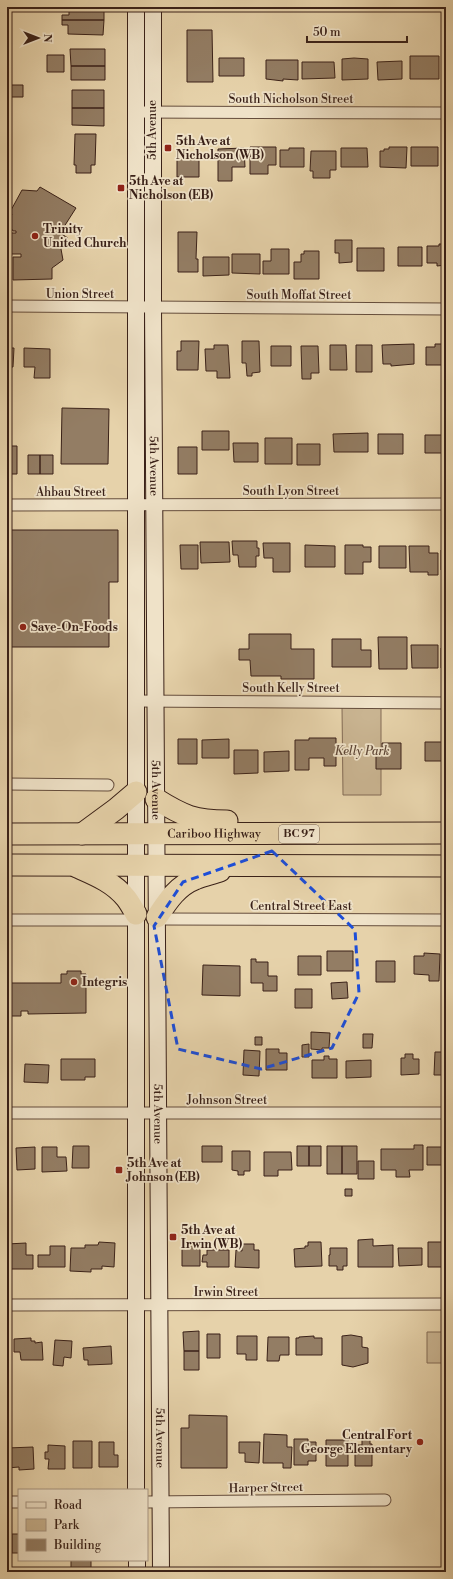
<svg xmlns="http://www.w3.org/2000/svg" width="453" height="1579" viewBox="0 0 453 1579" font-family="'Libre Bodoni',serif">
	<style>
		.green { fill: #c9b491; stroke: #826a54 }
		.building { fill: #937d64; stroke: #3a2118 }
		.lines { fill: none; stroke-linecap: round; stroke-linejoin: round }
		.street-casing { stroke: #654d3c; stroke-width: 13 }
		.secondary-casing { stroke: #3a2118; stroke-width: 18 }
		.highway-casing { stroke: #3a2118; stroke-width: 23 }
		.street { stroke: #efe2c8; stroke-width: 11 }
		.secondary { stroke: #efe2c8; stroke-width: 16 }
		.highway { stroke: #e6d2aa; stroke-width: 21 }
		.marked { fill: none; stroke: #1d4ed8; stroke-width: 3; stroke-dasharray: 8 5; stroke-linejoin: round }
		.poi-dot { fill: #8f2418; stroke: #efe2c8; stroke-width: 1.5 }
		.labels { text-anchor: middle; dominant-baseline: central; stroke-width: 3.5; stroke-linejoin: round; paint-order: stroke }
		.shield { fill: #efe2c8; stroke: #705b4d; stroke-width: 1 }
		.shield-label { font-size: 11px; font-weight: bold; fill: #3a2118 }
		.street-label { font-size: 12px; fill: #3a2118; stroke: #efe2c8 }
		.poi-label { font-size: 12px; font-weight: bold; fill: #3a2118; stroke: #efe2c8; text-anchor: start }
		.park-label { font-size: 12px; font-style: italic; fill: #5e4636; stroke: #efe2c8 }
	</style>
	<rect width="100%" height="100%" fill="#e6d2aa"/>
	<filter id="stains"><feTurbulence type="fractalNoise" baseFrequency=".005" numOctaves="4"/><feColorMatrix values="0 0 0 0 .2 0 0 0 0 .09 0 0 0 0 .02 0 0 0 .5 -.17"/></filter>
	<radialGradient id="worn" r=".72"><stop offset=".6" stop-color="#630" stop-opacity="0"/><stop offset="1" stop-color="#630" stop-opacity=".3"/></radialGradient>
	<!-- green -->
	<path class="green" d="M342,707H381V795H343Z
		M427,1332H446V1363H427Z"/>
	<!-- building -->
	<path class="building" d="M69,7H104V20H62V15H69Z
		M62,20H104L103,35L68,34V25H62Z
		M187,30H212L213,82H187Z
		M70,49H105V66H71Z
		M47,55H64V72H47Z
		M410,56H439V79H410Z
		M219,58H244V76H219Z
		M354,58L368,59V79L342,80V59Z
		M266,60H298V80L283,79V81L266,79Z
		M402,61V79L378,80L377,62Z
		M302,62H334L335,78L302,79Z
		M71,66H105V80H71Z
		M7,85H23V97H7Z
		M72,90H104V108H72Z
		M72,108H104V126L72,125Z
		M75,134H96L95,165H91V173H76V165H74Z
		M250,147H276V165H268V174H250Z
		M389,147H407L406,168L380,167V151H384V149H389Z
		M411,147H438V166H411Z
		M244,148L245,167H232V181H218V149Z
		M289,148H304V167H280V150H289Z
		M341,148H367L368,167H341Z
		M442,150H446V168H442Z
		M311,151H336V170H330V178H313V171H310Z
		M177,155H199V177H177Z
		M40,187L76,208L60,233L68,238L63,242L61,249L63,260L52,268V279L13,280V257H21V254H7V233H16V231H13L8,223L12,214L10,212L22,190L37,191Z
		M178,232H197L196,259H198V272H178Z
		M335,240H352V262L339,263V253H335Z
		M439,244H446V265L437,266V263H427V246H439Z
		M398,247H422V266H398Z
		M357,248H384V271H357Z
		M271,249H289V274H263V261H271Z
		M304,251H319V279H294V262H301V254H304Z
		M232,254H260V274L232,273Z
		M203,257H229V275L203,276Z
		M181,341H199L198,370H177V351H181Z
		M242,341H259L260,372L252,373V376H247L246,363H242Z
		M414,344V364L391,366V364H383L382,345Z
		M435,344H446V365H426V347H435Z
		M214,345H228L230,378H217V371H206L205,349H214Z
		M330,345H346L347,370H330Z
		M356,345H372V372H356Z
		M271,346H291V366H271Z
		M301,346H318L319,373H311V379H302Z
		M7,348H14L13,367H7Z
		M24,348L50,349V378H34L35,367H24Z
		M62,408L109,409L108,464H61Z
		M202,431H229V450H202Z
		M368,433V452H334L333,434Z
		M378,434H403V454H378Z
		M425,435H446V453H425Z
		M265,438H292V464H265Z
		M233,443H258V462H234Z
		M297,444H320V465H297Z
		M7,446H17V474H7Z
		M178,447H197V474H178Z
		M28,455H40V474H28Z
		M40,455H53V474H40Z
		M7,530H118V582H109V647H7Z
		M232,541H257V548H259V556H256V567H239L238,555H233Z
		M200,542H229L230,562L201,563Z
		M263,543H290V572H273V558H264Z
		M180,545H198V569H181Z
		M305,545L335,546V567H305Z
		M345,545H363V547H371V562H363V574H345Z
		M379,546H406V568H379Z
		M409,546H429V553H438V575H428V572H410Z
		M441,550H446V570H441Z
		M249,634H291V649H314V679H281V676H251L250,660H239V649H249Z
		M378,637H407V669H379Z
		M332,639H361V650H371V667H332Z
		M411,645H438V668H412Z
		M441,648H446V668H441Z
		M309,738H336V766H324V758H309V770H295V740H309Z
		M178,739H197V764H178Z
		M229,739V758H202V740Z
		M425,742H446V761H425Z
		M382,743H401V769H376V751H382Z
		M234,750H258V773L234,774Z
		M289,751V771L264,772V752Z
		M327,951H353V971H327Z
		M424,953L440,954L439,981H429V975L414,974V956H424Z
		M444,954H446V967H444Z
		M298,956H321V975H298Z
		M251,959H256V962H268V976H277V991H263V983H251Z
		M376,961H395V982H376Z
		M203,965L240,966V996L202,995Z
		M67,971H81V974H86V1013L28,1014V1011H21V1016H7V983H61V974H67Z
		M347,982L348,998L332,999L331,983Z
		M295,989H312V1008H295Z
		M311,1032L330,1033L329,1048H322V1050L311,1049Z
		M363,1034H373L372,1048H363Z
		M255,1037H262V1045H255Z
		M309,1044V1057H302V1045Z
		M266,1049H279V1053H287V1070H266Z
		M244,1050L260,1051L259,1076L243,1075Z
		M435,1052H446V1075H434Z
		M405,1054H413V1059H419V1074L401,1075V1058H405Z
		M324,1056H329V1059H337V1078H312V1060H324Z
		M61,1059H95V1077H85V1080H61Z
		M371,1060V1077L346,1078V1061Z
		M25,1064L49,1065L48,1083L24,1082Z
		M414,1145H423V1170H409L410,1177H396V1170H381V1149H414Z
		M73,1146H89V1168H72Z
		M202,1146H222V1162H202Z
		M297,1146H309V1166H297Z
		M309,1146H321V1166H309Z
		M327,1146H342V1174H327Z
		M342,1146H357V1174H342Z
		M35,1147V1169L17,1170L16,1148Z
		M42,1147H57V1157H66L67,1171L42,1172Z
		M427,1147H446V1165H427Z
		M232,1151H250V1171H244V1175H238V1171L232,1170Z
		M264,1152H291L292,1170H278V1176H264Z
		M358,1161H374V1179H358Z
		M345,1189H352V1196H345Z
		M373,1239V1246L393,1245V1267H358V1240Z
		M99,1242L115,1243L114,1267L102,1266V1269H91V1272L70,1271L71,1248H85V1245H98Z
		M182,1242H200V1266H182Z
		M308,1242H321L322,1266L295,1267L294,1249L305,1248V1246H308Z
		M428,1242H446V1267H428Z
		M26,1243V1255H33V1269H7V1244Z
		M242,1244H254V1250H259V1268L235,1267L236,1250L242,1251Z
		M50,1246H65V1267H38V1255H50Z
		M330,1248H347V1266H343V1270H337V1266H329V1255H330Z
		M398,1248H422V1265L399,1266Z
		M207,1250H229V1267H207V1262H202L203,1255H207Z
		M199,1331V1351H184L183,1332Z
		M207,1334H220V1358H207Z
		M351,1335L362,1337V1347L368,1348V1363L353,1367L342,1365V1336Z
		M237,1336H257V1360H246V1354H237Z
		M314,1336V1338H322V1355H296V1338H299V1337Z
		M268,1337H289V1355H280L279,1361H267Z
		M31,1338V1341H35V1343L42,1342L43,1360H21L20,1352H14V1339Z
		M55,1340L72,1341L71,1358L64,1357L63,1366L53,1365Z
		M111,1346L112,1364L88,1365V1360H84L83,1348Z
		M184,1351H199V1370H184Z
		M189,1415L227,1416V1468H181V1428H189Z
		M264,1434L287,1435V1447H292L291,1468H283V1463H263Z
		M294,1439H308V1442H316V1461H308V1465H294Z
		M362,1439H370V1444H372V1466H355V1445H362Z
		M326,1440H348V1466H326Z
		M73,1441H92V1468H73Z
		M99,1442H114V1455H118V1467H99Z
		M239,1442H260L259,1463L245,1462V1453H239Z
		M48,1445L65,1446V1469H48L49,1459H45V1452H48Z
		M33,1447L34,1469L19,1470V1467L7,1468V1448Z
		M12,1534H19V1553H12Z
		M71,1560H91V1570H71Z"/>
	<g class="lines">
		<defs>
			<path id="street" d="M136,112L446,113
				M7,306L446,309
				M7,505L446,504
				M135,701L446,703
				M7,784L108,785
				M157,919L446,920
				M7,920H136
				M7,1113H446
				M7,1305L446,1304
				M7,1502H19
				M147,1502L385,1500"/>
			<g id="secondary">
				<path d="M136,7V1490"/>
				<path id="s1" d="M153,7V307L161,1572"/>
				<path d="M137,1560V1572"/>
			</g>
			<g id="highway">
				<path d="M156,799C183,816 195,821 227,821"/>
				<path id="s2" d="M7,834L446,833"/>
				<path d="M82,834L116,809L136,792"/>
				<path d="M7,865L446,866"/>
				<path d="M77,867C95,875 113,882 126,898C130,903 133,909 136,914"/>
				<path d="M157,917C167,902 177,886 195,879C203,875 212,874 220,871"/>
			</g>
		</defs>
		<!-- street casing -->
		<use href="#street" class="street-casing"/>
		<!-- secondary casing -->
		<use href="#secondary" class="secondary-casing"/>
		<!-- highway casing -->
		<use href="#highway" class="highway-casing"/>
		<!-- street -->
		<use href="#street" class="street"/>
		<!-- secondary -->
		<use href="#secondary" class="secondary"/>
		<!-- highway -->
		<use href="#highway" class="highway"/>
	</g>
	<!-- marked area -->
	<path class="marked" d="M272,851L355,930L359,993L332,1048L261,1069L178,1049L154,926L183,882Z"/>
	<!-- markers -->
	<g class="poi-dot">
		<rect x="164" y="144" width="8" height="8" rx="2"/>
		<rect x="117" y="184" width="8" height="8" rx="2"/>
		<circle cx="35" cy="236" r="4"/>
		<circle cx="23" cy="627" r="4"/>
		<circle cx="74" cy="982" r="4"/>
		<rect x="115" y="1166" width="8" height="8" rx="2"/>
		<rect x="169" y="1233" width="8" height="8" rx="2"/>
		<circle cx="420" cy="1442" r="4"/>
	</g>
	<g class="labels">
		<!-- shield labels -->
		<rect class="shield" x="279" y="825" width="40" height="18" rx="3"/>
		<g class="shield-label">
			<text x="299" y="834">BC 97</text>
		</g>
		<!-- street labels -->
		<g class="street-label">
			<text x="291" y="99">South Nicholson Street</text>
			<text transform="translate(152 130) rotate(-90)">5th Avenue</text>
			<text x="80" y="294">Union Street</text>
			<text x="299" y="295">South Moffat Street</text>
			<text stroke="none"><textPath href="#s1" startOffset="459">5th Avenue</textPath></text>
			<text x="291" y="491">South Lyon Street</text>
			<text x="71" y="492">Ahbau Street</text>
			<text x="291" y="688">South Kelly Street</text>
			<text stroke="none"><textPath href="#s1" startOffset="783">5th Avenue</textPath></text>
			<text stroke="none"><textPath href="#s2" startOffset="207">Cariboo Highway</textPath></text>
			<text x="301" y="906">Central Street East</text>
			<text x="227" y="1100">Johnson Street</text>
			<text stroke="none"><textPath href="#s1" startOffset="1107">5th Avenue</textPath></text>
			<text x="226" y="1292">Irwin Street</text>
			<text stroke="none"><textPath href="#s1" startOffset="1431">5th Avenue</textPath></text>
			<text transform="translate(266 1488) rotate(-1)">Harper Street</text>
		</g>
		<!-- poi labels -->
		<g class="poi-label">
			<text x="176" y="141">5th Ave at<tspan x="176" dy="14">Nicholson (WB)</tspan></text>
			<text x="129" y="181">5th Ave at<tspan x="129" dy="14">Nicholson (EB)</tspan></text>
			<text x="43" y="229">Trinity<tspan x="43" dy="14">United Church</tspan></text>
			<text x="31" y="627">Save-On-Foods</text>
			<text x="82" y="982">Integris</text>
			<text x="127" y="1163">5th Ave at<tspan x="127" dy="14">Johnson (EB)</tspan></text>
			<text x="181" y="1230">5th Ave at<tspan x="181" dy="14">Irwin (WB)</tspan></text>
			<text x="412" y="1435" text-anchor="end">Central Fort<tspan x="412" dy="14">George Elementary</tspan></text>
		</g>
		<!-- park labels -->
		<g class="park-label">
			<text x="362" y="751">Kelly Park</text>
		</g>
	</g>
	<!-- margin -->
	<rect width="453" height="1579" fill="none" stroke="#e6d2aa" stroke-width="24"/>
	<rect x="8" y="8" width="437" height="1563" fill="none" stroke="#3a2118" stroke-width="2"/>
	<rect x="12" y="12" width="429" height="1555" fill="none" stroke="#3a2118"/>
	<!-- legend -->
	<rect x="18" y="1489" width="130" height="72" fill="#efe2c8" stroke="#a79582"/>
	<rect x="26" y="1502" width="20" height="6" fill="#efe2c8" stroke="#a79582"/>
	<text x="54" y="1509" font-size="12" fill="#3a2118">Road</text>
	<rect x="26" y="1519" width="20" height="12" fill="#c9b491" stroke="#a79582"/>
	<text x="54" y="1529" font-size="12" fill="#3a2118">Park</text>
	<rect x="26" y="1539" width="20" height="12" fill="#937d64" stroke="#a79582"/>
	<text x="54" y="1549" font-size="12" fill="#3a2118">Building</text>
	<!-- north arrow -->
	<g transform="translate(38 38) rotate(90)" stroke="#efe2c8" stroke-width="3" paint-order="stroke">
	<path d="M0-3L7 15L0 10L-7 15Z" fill="#3a2118"/>
	<text y="-6" font-size="11" font-weight="bold" text-anchor="middle" fill="#3a2118">N</text>
	</g>
	<!-- scale -->
	<path d="M307 36v6h100v-6" fill="none" stroke="#3a2118" stroke-width="2"/>
	<text x="313" y="36" font-size="12" fill="#3a2118" stroke="#efe2c8" stroke-width="3" paint-order="stroke">50 m</text>
	<rect width="100%" height="100%" filter="url(#stains)"/>
	<rect width="100%" height="100%" fill="url(#worn)"/>
</svg>
